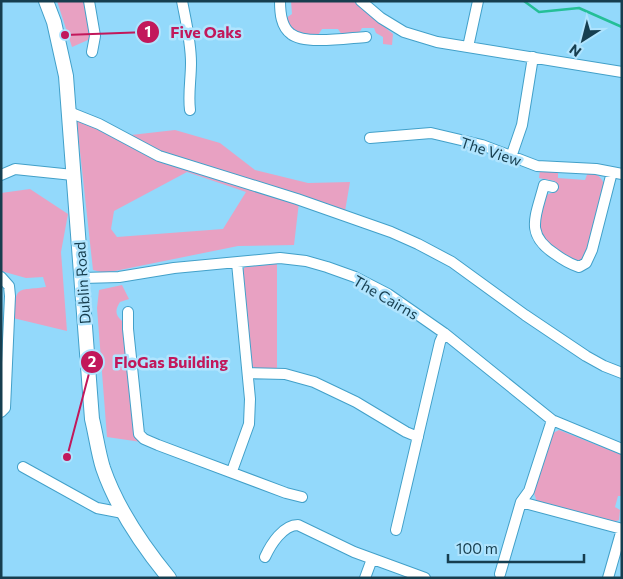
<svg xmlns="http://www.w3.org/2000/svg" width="623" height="579" viewBox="0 0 623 579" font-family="Commissioner,sans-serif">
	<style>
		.green { fill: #e8a1c2; fill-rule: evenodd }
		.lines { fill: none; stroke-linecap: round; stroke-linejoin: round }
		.stream { stroke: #24bf97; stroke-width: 2.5 }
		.minor-casing { stroke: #42a0c9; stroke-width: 12 }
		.secondary-casing { stroke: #42a0c9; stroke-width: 16 }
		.minor { stroke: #fff; stroke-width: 10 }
		.secondary { stroke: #fff; stroke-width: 14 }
		.labels { text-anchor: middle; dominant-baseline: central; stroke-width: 5; stroke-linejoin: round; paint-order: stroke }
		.street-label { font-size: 15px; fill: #163e4f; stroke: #b0e4fe }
		.leader { fill: none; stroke: #c2185b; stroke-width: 2 }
		.callout-dot { fill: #c2185b; stroke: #b0e4fe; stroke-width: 2 }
		.mark-label { font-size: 15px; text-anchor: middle; font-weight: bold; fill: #fff }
		.callout-label { font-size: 16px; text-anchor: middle; font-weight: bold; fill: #c2185b; stroke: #b0e4fe; stroke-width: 5; stroke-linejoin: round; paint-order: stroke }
	</style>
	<rect width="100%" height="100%" fill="#93d9fb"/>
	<!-- green -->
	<path class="green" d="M57,1H85L91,34L88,40L72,47Z
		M291,1H353L393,34L392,45L383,44V37L376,33L374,28H362L359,33L342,35L338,29H322L318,35C303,35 291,34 286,18L292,14Z
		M76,115L131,135L175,130L220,143L255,170L308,183L350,182L344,217L299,202L294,245L238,246L105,273L93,270ZM187,172L246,192L223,229L117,237L111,229L114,211Z
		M540,170L558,171V178L585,180L588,172C598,174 602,177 605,187L585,259L576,262C567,257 555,253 549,246C535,233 538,209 546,195L554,192L555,181L539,178Z
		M30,189L68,214L61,252L67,331L13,318C17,285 15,291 46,287L43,277L26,278L1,271V193Z
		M277,264V368L256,369L250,364L240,274L245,267Z
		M122,285L129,299L120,302C115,310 115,315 122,321L134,428L141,442L107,437L97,308L99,290Z
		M559,430L622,455V496H618L615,507L620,510L619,520L613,522L537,502L534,493L551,436L553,433Z"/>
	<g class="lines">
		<!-- stream -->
		<path class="stream" d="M524,1L539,12L579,8L622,27"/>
		<defs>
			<path id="minor" d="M89,1L95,36L92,52
				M182,1C186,22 191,42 191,63C191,79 188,94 190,110
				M280,1C280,13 281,27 291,34C305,45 348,38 366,37
				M361,1L381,18L404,32L437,42L622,72
				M468,47L478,1
				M69,112L99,124L159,156L297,199L391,232L418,244L452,262L525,315L586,356L604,366L622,373
				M370,138L431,133L482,145L537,166L596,169L622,174
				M511,157L522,125L533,57
				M1,175L15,169L73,175
				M553,187L544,185C536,216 524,234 555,254C563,260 570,264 579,267L586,263L592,250L612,172
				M1,277L9,286L10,296L5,408L1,412
				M82,278L119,277L174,268L280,258L306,261L327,267L355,277L388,294L444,333L552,420L622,449
				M128,312V329L139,434L144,439L158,445L286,493L302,497
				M248,373L285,374L314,382L356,402L406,432L418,437
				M23,467L97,508L123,513
				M232,471L249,424L250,399L237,263
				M521,502L622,529
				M396,530L440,342L444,333
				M265,557C271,544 283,525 298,525L354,552L425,578
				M500,574L521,502L529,491L552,420
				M365,578L372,559
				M608,578L622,529"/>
			<path id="secondary" d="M46,1L54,22L66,76L92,419C96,435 98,452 103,468C117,509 142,545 169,578"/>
		</defs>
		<!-- minor casing -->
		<use href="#minor" class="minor-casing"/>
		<!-- secondary casing -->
		<use href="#secondary" class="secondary-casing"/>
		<!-- minor -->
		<use href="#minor" class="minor"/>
		<!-- secondary -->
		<use href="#secondary" class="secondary"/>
	</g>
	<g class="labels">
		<!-- street labels -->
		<g class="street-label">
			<text transform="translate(491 151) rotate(18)">The View</text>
			<text transform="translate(82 283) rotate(-94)">Dublin Road</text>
			<text transform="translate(386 297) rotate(30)">The Cairns</text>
		</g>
	</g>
	<!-- callouts -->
	<path class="leader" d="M65 35L148 32M67 457L92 362"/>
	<g class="callout-dot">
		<circle cx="65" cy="35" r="5"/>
		<circle cx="67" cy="457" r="5"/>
		<circle cx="148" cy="32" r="12"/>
		<circle cx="92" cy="362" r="12"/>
	</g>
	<g class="mark-label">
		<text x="148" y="37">1</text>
		<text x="92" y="367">2</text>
	</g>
	<g class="callout-label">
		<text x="206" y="38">Five Oaks</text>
		<text x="171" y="368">FloGas Building</text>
	</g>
	<!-- border -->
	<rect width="623" height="579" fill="none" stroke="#163e4f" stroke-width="5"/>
	<!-- north arrow -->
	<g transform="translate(583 40) rotate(216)" stroke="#b0e4fe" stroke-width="4" paint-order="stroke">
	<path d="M0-4L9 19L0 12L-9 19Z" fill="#163e4f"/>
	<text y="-8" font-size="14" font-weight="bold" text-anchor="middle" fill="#163e4f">N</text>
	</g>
	<!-- scale -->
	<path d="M448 554v8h136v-8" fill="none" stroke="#163e4f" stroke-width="2.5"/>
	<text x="456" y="554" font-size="15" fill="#163e4f" stroke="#b0e4fe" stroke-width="4" paint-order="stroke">100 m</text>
</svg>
